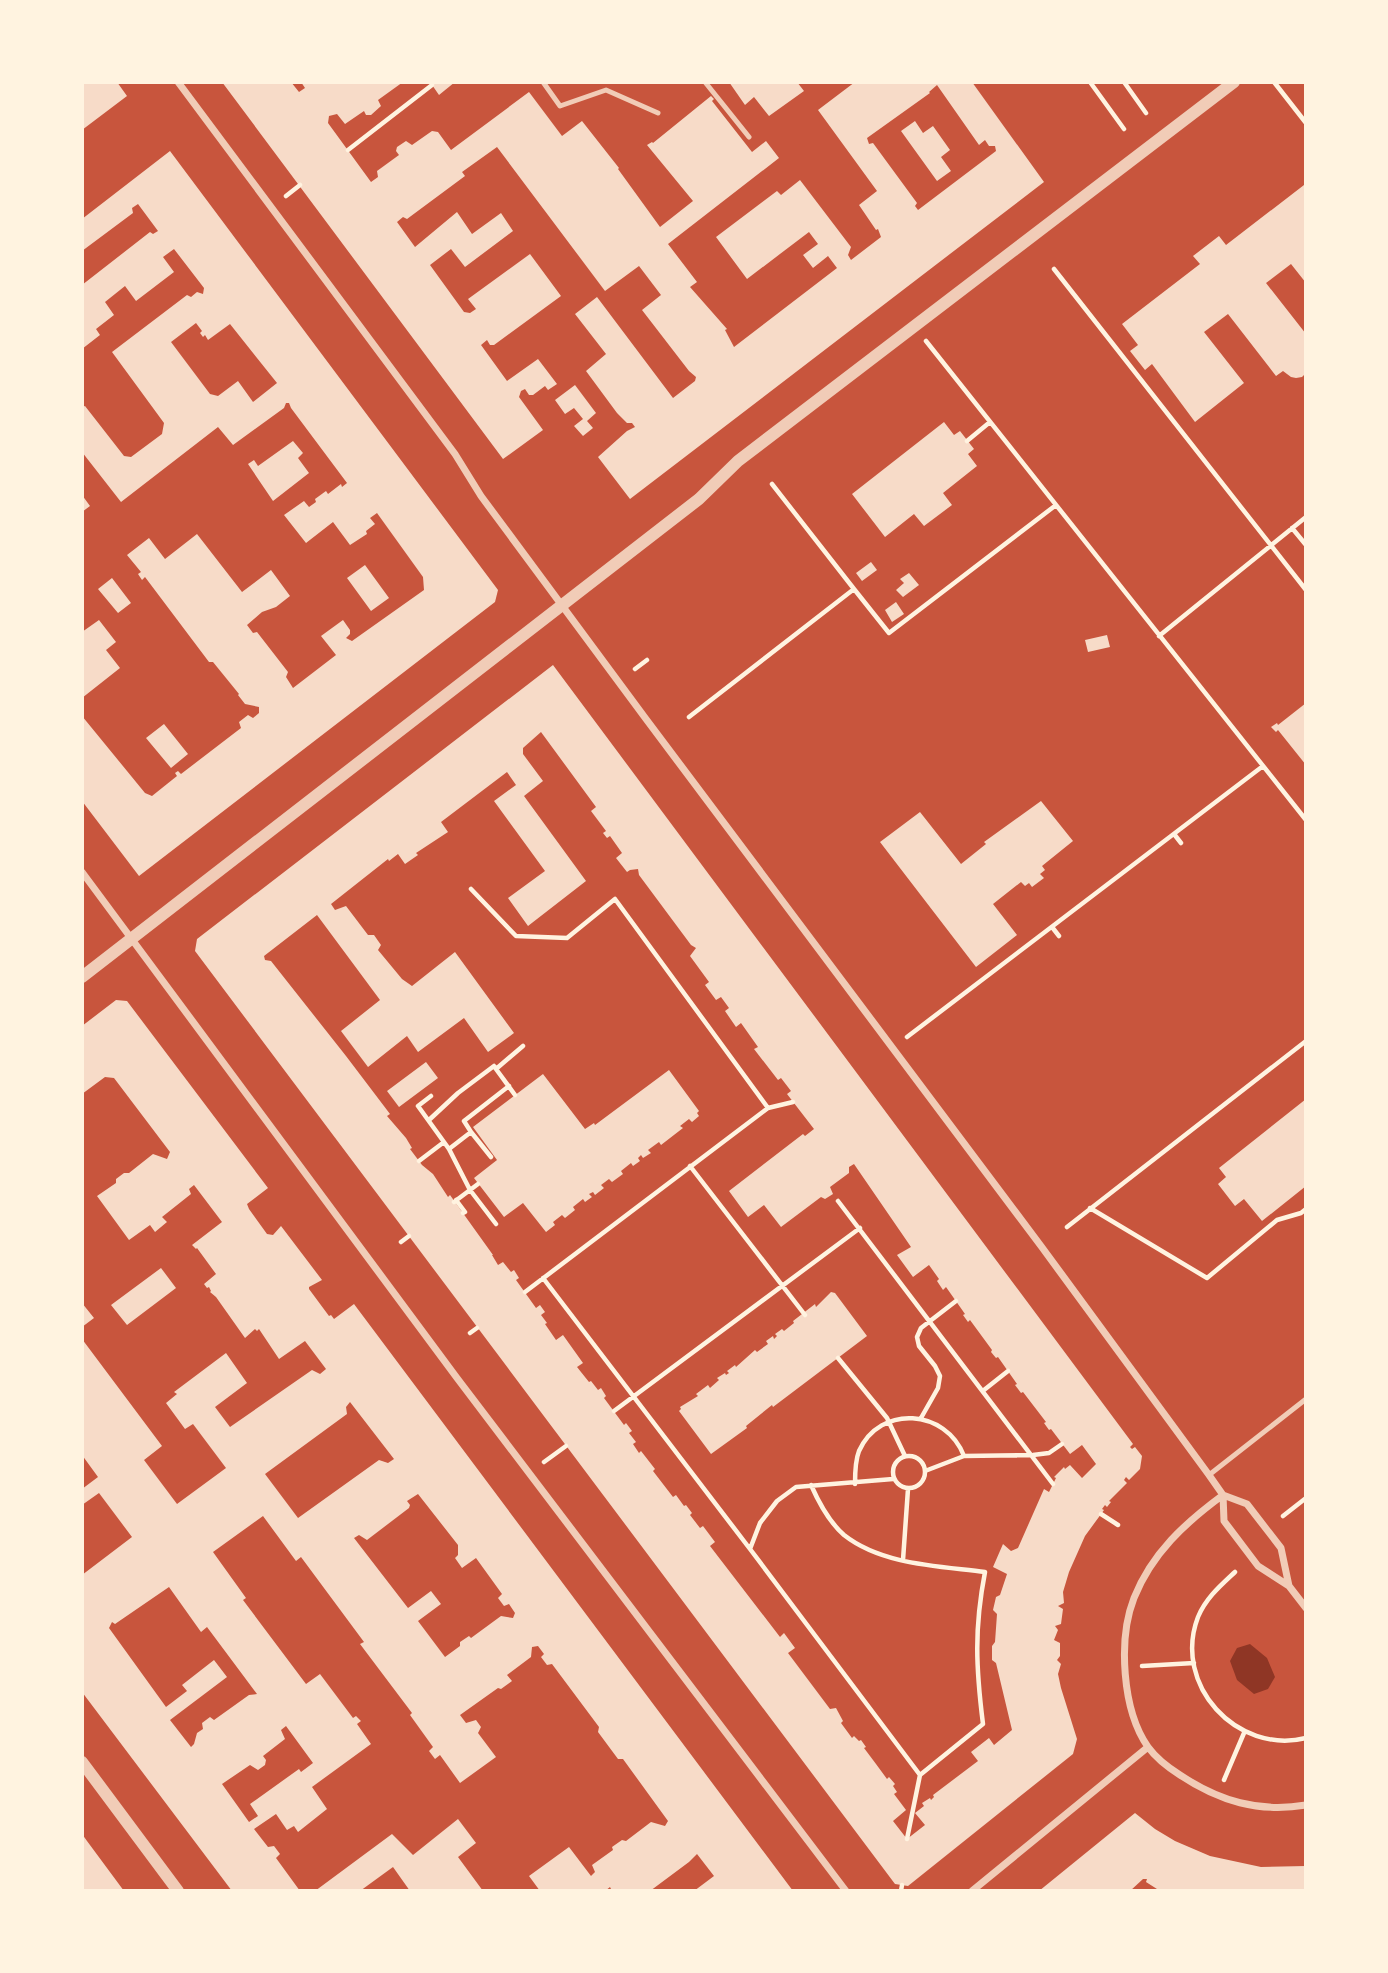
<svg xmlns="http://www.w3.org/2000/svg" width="1388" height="1973" viewBox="0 0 1388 1973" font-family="'Noto Sans',sans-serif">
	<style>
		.water { fill: #8f3625 }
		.building { fill: #f7dbc8; fill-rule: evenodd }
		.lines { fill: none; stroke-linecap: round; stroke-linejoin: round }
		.path { stroke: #fff3e0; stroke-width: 4.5 }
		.service { stroke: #f1ccb7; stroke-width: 5 }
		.minor { stroke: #f1ccb7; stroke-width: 7 }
		.tertiary { stroke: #f1ccb7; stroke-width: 12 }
	</style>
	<rect width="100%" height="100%" fill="#c8553d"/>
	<!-- water -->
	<path class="water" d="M1250,1644L1267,1658L1275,1677L1268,1689L1254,1694L1237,1680L1230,1661L1237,1648Z"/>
	<!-- building -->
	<path class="building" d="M82,82H117L127,96L82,130Z
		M222,82H291L299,92L305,88L301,82H403L378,100L381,106L371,115H366L364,111L345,124L337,114L329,116L328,123L371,182L378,177L377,171L399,155L396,151L397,147L406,141L412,145L432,131L438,132L451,150L529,92L562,136L582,121L619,168L618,169L660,227L693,201L647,145L652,142L653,143L711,96L714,99L712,101L752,152L766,141L779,158L668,244L697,282L690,287L727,329L725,330L734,347L837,268L828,256L813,268L803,255L818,244L809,232L747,279L716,237L777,191L781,195L800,180L851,247L848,255L851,260L881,237L878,229L876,230L859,205L877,191L818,110L855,82H972L1044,182L630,499L598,457L627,431L635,427L632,423H627L617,413L586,371L606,354L575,314L597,297L673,398L695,381L696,377L689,371L642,310L661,295L639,266L605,291L497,147L462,172L465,176L407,219L403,217L397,222L415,247L457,212L472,234L501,213L513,231L465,267L451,249L430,265L464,312L470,313L476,309L468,299L530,254L561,296L494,345H490L487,340L481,345L507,381L538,359L557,384L548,390L545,386L533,395H529L525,389L521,391L519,397L543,430L503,459ZM937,85L979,145L985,140L989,146H995L996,151L918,210L915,206L917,203L873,143L869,144L867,138L930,93L929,92Z
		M430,82H455L439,95Z
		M729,82H797L804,91L769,116L754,97L745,105Z
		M915,121L923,133L933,126L950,150L941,157L951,171L937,181L901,131Z
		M170,151L498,590L495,602L139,876L82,801V716L145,793L152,796L177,776L175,773L178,771L181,774L241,728L239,722L248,715L253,718L259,713V707L245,704L238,695L239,694L213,662H209L145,577L142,580L138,574L141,572L127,555L149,538L165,559L197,534L242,592L271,570L290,596L276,607L262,612L247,625L253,633L257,632L288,672L286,677L293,688L336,655L321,636L343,620L350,630V634L346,638L352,641L424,590L423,577L377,513L370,518L375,524L366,531L367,534L350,545L333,522L306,543L284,515L304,501L309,507L316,502L315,499L326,491L328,494L341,484L342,487L347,483L291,408L289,403H286L284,408L233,445L218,427L121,502L82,452V407L85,406L124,456L131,457L162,434L164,423L112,352L187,295L191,297L197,292L203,294L204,288L174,249L163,257L174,272L136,301L125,286L105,302L114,315L96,329L100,335L82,349V285L150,232L153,234L158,231L138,204L132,208L133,213L82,251V219ZM196,323L202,331L200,333L203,337L205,335L208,340L230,324L277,383L253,402L238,381L218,396L210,394L171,342Z
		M1304,185L1306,283L1291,264L1266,283L1306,334V373L1302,377L1296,378L1291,377L1283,371L1276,376L1228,314L1204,332L1244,383L1195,422L1152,364L1145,370L1130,351L1138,345L1122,324L1200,264L1193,256L1219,236L1226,245Z
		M575,385L596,413L587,421L593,428L583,436L574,426L583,419L574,408L565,414L555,400Z
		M944,422L954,435L960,431L974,449L968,454L977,466L943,493L952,505L924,526L914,514L885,537L852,494Z
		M293,441L303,453L298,458L309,473L273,501L248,464L254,460L258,466Z
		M82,495L90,506L82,512Z
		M871,562L877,570L862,581L856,573Z
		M365,565L389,598L371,611L347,578Z
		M909,573L919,585L903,597L896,590L904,583L900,579Z
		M112,578L131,603L118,613L98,589Z
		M896,602L904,614L892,622L885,610Z
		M99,620L116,642L106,650L120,668L82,698V632Z
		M1107,635L1110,647L1088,652L1085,640Z
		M553,665L1133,1444L1130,1447L1132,1449L1135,1447L1142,1456L1140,1469L1129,1480L1126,1477L1124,1480L1127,1483L1109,1501L1111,1502L1107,1507L1105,1505L1102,1509L1104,1510L1085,1536L1069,1572L1063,1592L1064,1603L1058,1606L1063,1609L1061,1624L1055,1626L1058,1630L1054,1640L1060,1643V1656L1057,1660L1061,1664L1058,1674L1061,1688L1077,1739L1073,1754L908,1886L895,1884L195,951L197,939ZM541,732L596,807L591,811L606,831L603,833L607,838L610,836L622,853L616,858L627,872L630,870L638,869L639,875L691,945L696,948L690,956L709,982L705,985L716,1000L721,997L729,1008L725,1011L736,1027L741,1023L758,1047L754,1049L778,1080L781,1078L791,1091L787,1094L814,1129L805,1136L803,1134L729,1191L748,1217L764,1205L781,1227L821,1197L825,1199L833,1194L830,1187L849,1173V1167L854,1164L911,1247L897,1255L913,1277L929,1265L939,1279L937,1281L943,1290L946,1287L965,1314L963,1315L968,1322L970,1320L992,1350L991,1352L996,1358L998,1357L1017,1384L1015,1385L1021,1393L1023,1392L1046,1422L1044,1423L1049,1430L1051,1429L1070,1454L1082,1445L1096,1464L1082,1478L1070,1465L1065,1469L1064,1467L1054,1477L1056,1478L1049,1492L1044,1489L1018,1548L1011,1551L1003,1544L993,1567L1007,1574L1000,1595L996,1597L993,1610L997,1614L995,1642L992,1646V1660L996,1663L1012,1730L994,1745L989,1738L971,1752L978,1761L933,1795L934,1797L931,1800L930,1798L922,1803L924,1806L915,1813L925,1825L907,1839L893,1821L906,1810L894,1794L897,1792L893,1786L895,1784L889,1777L887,1779L876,1764L864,1748L866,1747L861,1740L859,1741L854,1736L852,1738L841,1723L843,1721L836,1708L830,1709L788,1653L795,1648L784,1633L780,1637L710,1546L715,1542L703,1526L700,1528L690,1515L692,1513L686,1505L684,1506L676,1495L673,1497L653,1471L655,1469L641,1451L639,1453L633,1444L636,1442L629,1433L632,1431L626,1423L624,1425L604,1398L606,1396L601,1388L598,1390L591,1381L589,1382L577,1367L583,1363L563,1335L556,1340L545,1324L547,1323L541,1315L545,1312L540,1305L536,1308L516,1280L519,1278L514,1270L511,1272L503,1262L498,1265L492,1255H493L450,1195L448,1197L433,1174L422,1165L410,1149L412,1148L406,1138L387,1116L390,1114L346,1056L271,961L265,960L264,956L317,915L380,1000L341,1031L368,1067L407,1036L418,1052L464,1018L488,1052L514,1033L455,952L412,986L402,979L378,950L381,945L374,935H368L346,906L335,910L331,904L388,859L389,861L398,854L405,864L418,855L416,853L448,832L441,822L507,772L516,785L494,801L545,871L508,898L528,926L586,881L524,796L543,781L523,754V748Z
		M1306,703V765L1278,730L1276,732L1271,727L1277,723L1278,725Z
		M164,724L188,754L171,768L146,738Z
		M1041,801L1073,841L1042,866L1045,870L1040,874L1044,878L1032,887L1029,883L1025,886L1021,882L993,904L1017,935L976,967L880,842L920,812L961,864L986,844L984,842Z
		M116,1000L127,1001L268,1188L247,1204L249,1209L267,1234L273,1235L281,1226L322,1280L309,1287V1289L329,1316L331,1315L334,1319L354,1304L793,1891H694L714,1876L697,1854L689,1862L650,1891H612L610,1887L605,1891H540L529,1876L569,1847L591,1876L595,1872L592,1865L613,1850L612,1847L622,1840L626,1841L651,1822L665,1826L668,1821L623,1759H618L598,1732L599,1727L552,1664L547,1665L541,1657L544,1654L538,1646L532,1647L531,1657L507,1675L512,1681L501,1689L498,1688L460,1715L466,1723L476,1720L481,1727L478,1733L496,1757L460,1783L440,1755L435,1759L429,1751L433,1747L410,1715L412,1713L360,1644L364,1642L301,1557L296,1561L263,1516L213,1552L246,1598L243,1600L306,1684L320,1674L353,1718L356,1716L361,1721L357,1724L371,1744L312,1787L327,1809L298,1832L294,1826L287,1830L276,1814L254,1829L268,1847L274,1846L280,1854L276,1858L300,1891H232L82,1692V1575L132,1537L99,1493L82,1505V1489L98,1477L82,1455V1339L162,1446L144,1460L177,1504L226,1468L193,1424L185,1429L166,1403L177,1394L174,1392L226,1353L247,1383L215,1407L230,1427L312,1370L320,1374L326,1369L305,1341L279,1359L259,1329L257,1331L255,1329L245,1338L216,1297L210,1292L211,1291L209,1287L207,1288L204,1284L216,1274L197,1248L196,1249L192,1245L222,1222L194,1185L189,1189L191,1194L162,1217L167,1222L155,1232L150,1225L129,1240L97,1196L116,1183V1179L124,1173H129L153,1154L167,1159L170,1152L114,1078L105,1077L82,1094V1026ZM350,1402L394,1459L388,1463L379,1460L298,1518L265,1474L347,1414L346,1407ZM418,1494L458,1545V1555L455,1558L462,1568L476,1558L502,1594L498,1598L504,1606L509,1604L515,1613L513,1618L501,1616L471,1638L469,1636L460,1642V1646L445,1657L418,1621L441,1604L431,1591L408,1608L354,1538L359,1535L367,1540L409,1508L410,1505L407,1501ZM169,1587L201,1632L207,1627L257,1694L249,1695L214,1720L210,1717L202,1723L203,1729L197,1733L194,1744L191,1747L170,1720L227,1677L214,1660L182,1685L187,1691L166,1707L109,1628L112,1622L115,1624ZM286,1726L313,1763L301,1772L299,1769L250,1804L258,1816L249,1822L222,1784L250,1765L258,1770L265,1765L266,1760L263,1756L285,1739L281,1730Z
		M426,1062L438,1078L399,1107L387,1091Z
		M669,1070L699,1111L697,1113L699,1116L692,1122L689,1119L680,1126L683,1128L661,1145L659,1142L648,1150L651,1153L643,1158L641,1155L638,1158L640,1161L633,1166L631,1163L621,1171L623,1174L612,1182L609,1179L601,1185L604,1188L595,1195L593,1192L589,1194L592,1197L585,1202L583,1199L573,1207L575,1210L565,1218L562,1215L553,1222L555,1225L546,1232L523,1203L504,1217L474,1178L497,1160L473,1127L543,1074L585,1129L594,1123L595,1125Z
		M1306,1099V1186L1262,1221L1244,1199L1235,1206L1218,1184L1226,1177L1219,1168Z
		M161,1268L176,1288L127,1325L111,1305Z
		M831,1292L835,1293L867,1336L773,1407L772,1405L746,1426L747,1428L711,1454L679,1411L681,1409L680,1407L698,1396L696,1394L708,1385L710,1388L719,1380L717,1378L725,1373L726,1375L729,1373L727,1371L735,1365L736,1367L755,1350L757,1352L768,1344L766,1341L773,1336L774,1339L777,1336L775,1334L782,1329L784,1331L794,1323L793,1321L815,1304L816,1307Z
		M82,1303L94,1318L82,1327Z
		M1135,1813L1155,1829L1175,1841L1210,1856L1261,1867L1306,1866V1891H1156L1157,1889L1146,1882L1147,1879H1143L1130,1891H1039Z
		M458,1819L476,1843L458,1857L483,1891H416L414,1889L410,1891L393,1867L360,1891H315L392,1834L413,1855Z
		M82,1834L87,1841L124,1891H82Z"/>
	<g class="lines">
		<!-- path -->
		<path class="path" d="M1090,82L1124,129
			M1124,82L1146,113
			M1274,82L1306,123
			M348,150L432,85
			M286,196L300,185
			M1054,269L1306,590
			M926,341L1306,820
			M967,441L990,422
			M772,484L854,589
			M1292,528L1306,545
			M1159,636L1306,517
			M635,669L647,660
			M689,717L854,589L889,633L1056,505
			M1174,834L1181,843
			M471,889L516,936L567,938L615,899L768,1108
			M1052,927L1059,936
			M907,1037L1263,766
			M496,1069L515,1095
			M431,1096L418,1106L449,1149L470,1190L496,1224
			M429,1120L458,1093L494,1066L496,1069L523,1046
			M471,1132L491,1157
			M449,1149L471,1132L464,1121L509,1086
			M419,1161L444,1142
			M690,1166L805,1315
			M456,1200L465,1212L463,1213
			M838,1201L1053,1484
			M454,1202L478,1184
			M1090,1208L1207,1278L1277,1220L1301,1213L1306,1209
			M1067,1227L1306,1041
			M401,1242L409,1236
			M543,1278L750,1549
			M525,1292L768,1108L793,1102
			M470,1333L477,1328
			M838,1358L887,1418L905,1456
			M984,1390L1008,1371
			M614,1411L860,1228
			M921,1418L938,1388L940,1376L935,1366L919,1346L917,1337L921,1328L956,1301
			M893 1472a16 16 0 1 1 32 0a16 16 0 1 1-32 0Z
			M544,1462L566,1446
			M925,1471L964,1456L1033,1455L1049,1453L1062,1444
			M893,1479L796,1487L777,1501L760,1523L750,1549L920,1775L907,1839
			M855,1484C855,1473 855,1461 859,1451C880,1404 946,1409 964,1456
			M811,1485C819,1503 829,1522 844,1535C882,1565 939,1566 985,1572C974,1629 976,1668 983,1724L920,1775
			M1101,1514L1118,1525
			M1283,1516L1306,1498
			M903,1560L908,1489
			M1235,1572C1220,1586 1206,1598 1198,1617C1172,1685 1237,1755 1306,1738
			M1142,1666L1194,1663
			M1224,1780L1244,1733
			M901,1891L902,1885"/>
		<!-- service -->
		<path class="service" d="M543,82L560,106L606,90L658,113
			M705,82L749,137
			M1209,1475L1306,1399"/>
		<!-- minor -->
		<path class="minor" d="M178,82L455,454L481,496L646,719L1041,1246L1209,1475L1223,1495L1224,1521L1258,1566L1289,1586L1306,1608
			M82,872L457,1378L846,1891
			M1223,1495C1185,1523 1152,1553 1134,1598C1118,1639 1122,1710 1148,1747C1156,1758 1169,1768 1180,1775C1219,1801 1259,1813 1306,1805
			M1223,1495L1247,1504L1281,1548L1289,1586
			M972,1891L1148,1747"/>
		<!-- tertiary -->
		<path class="tertiary" d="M82,977L699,499L738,461L1234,82
			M82,1762L178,1891"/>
	</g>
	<!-- border -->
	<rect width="1388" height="1973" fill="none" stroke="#fff3e0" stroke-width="168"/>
</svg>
